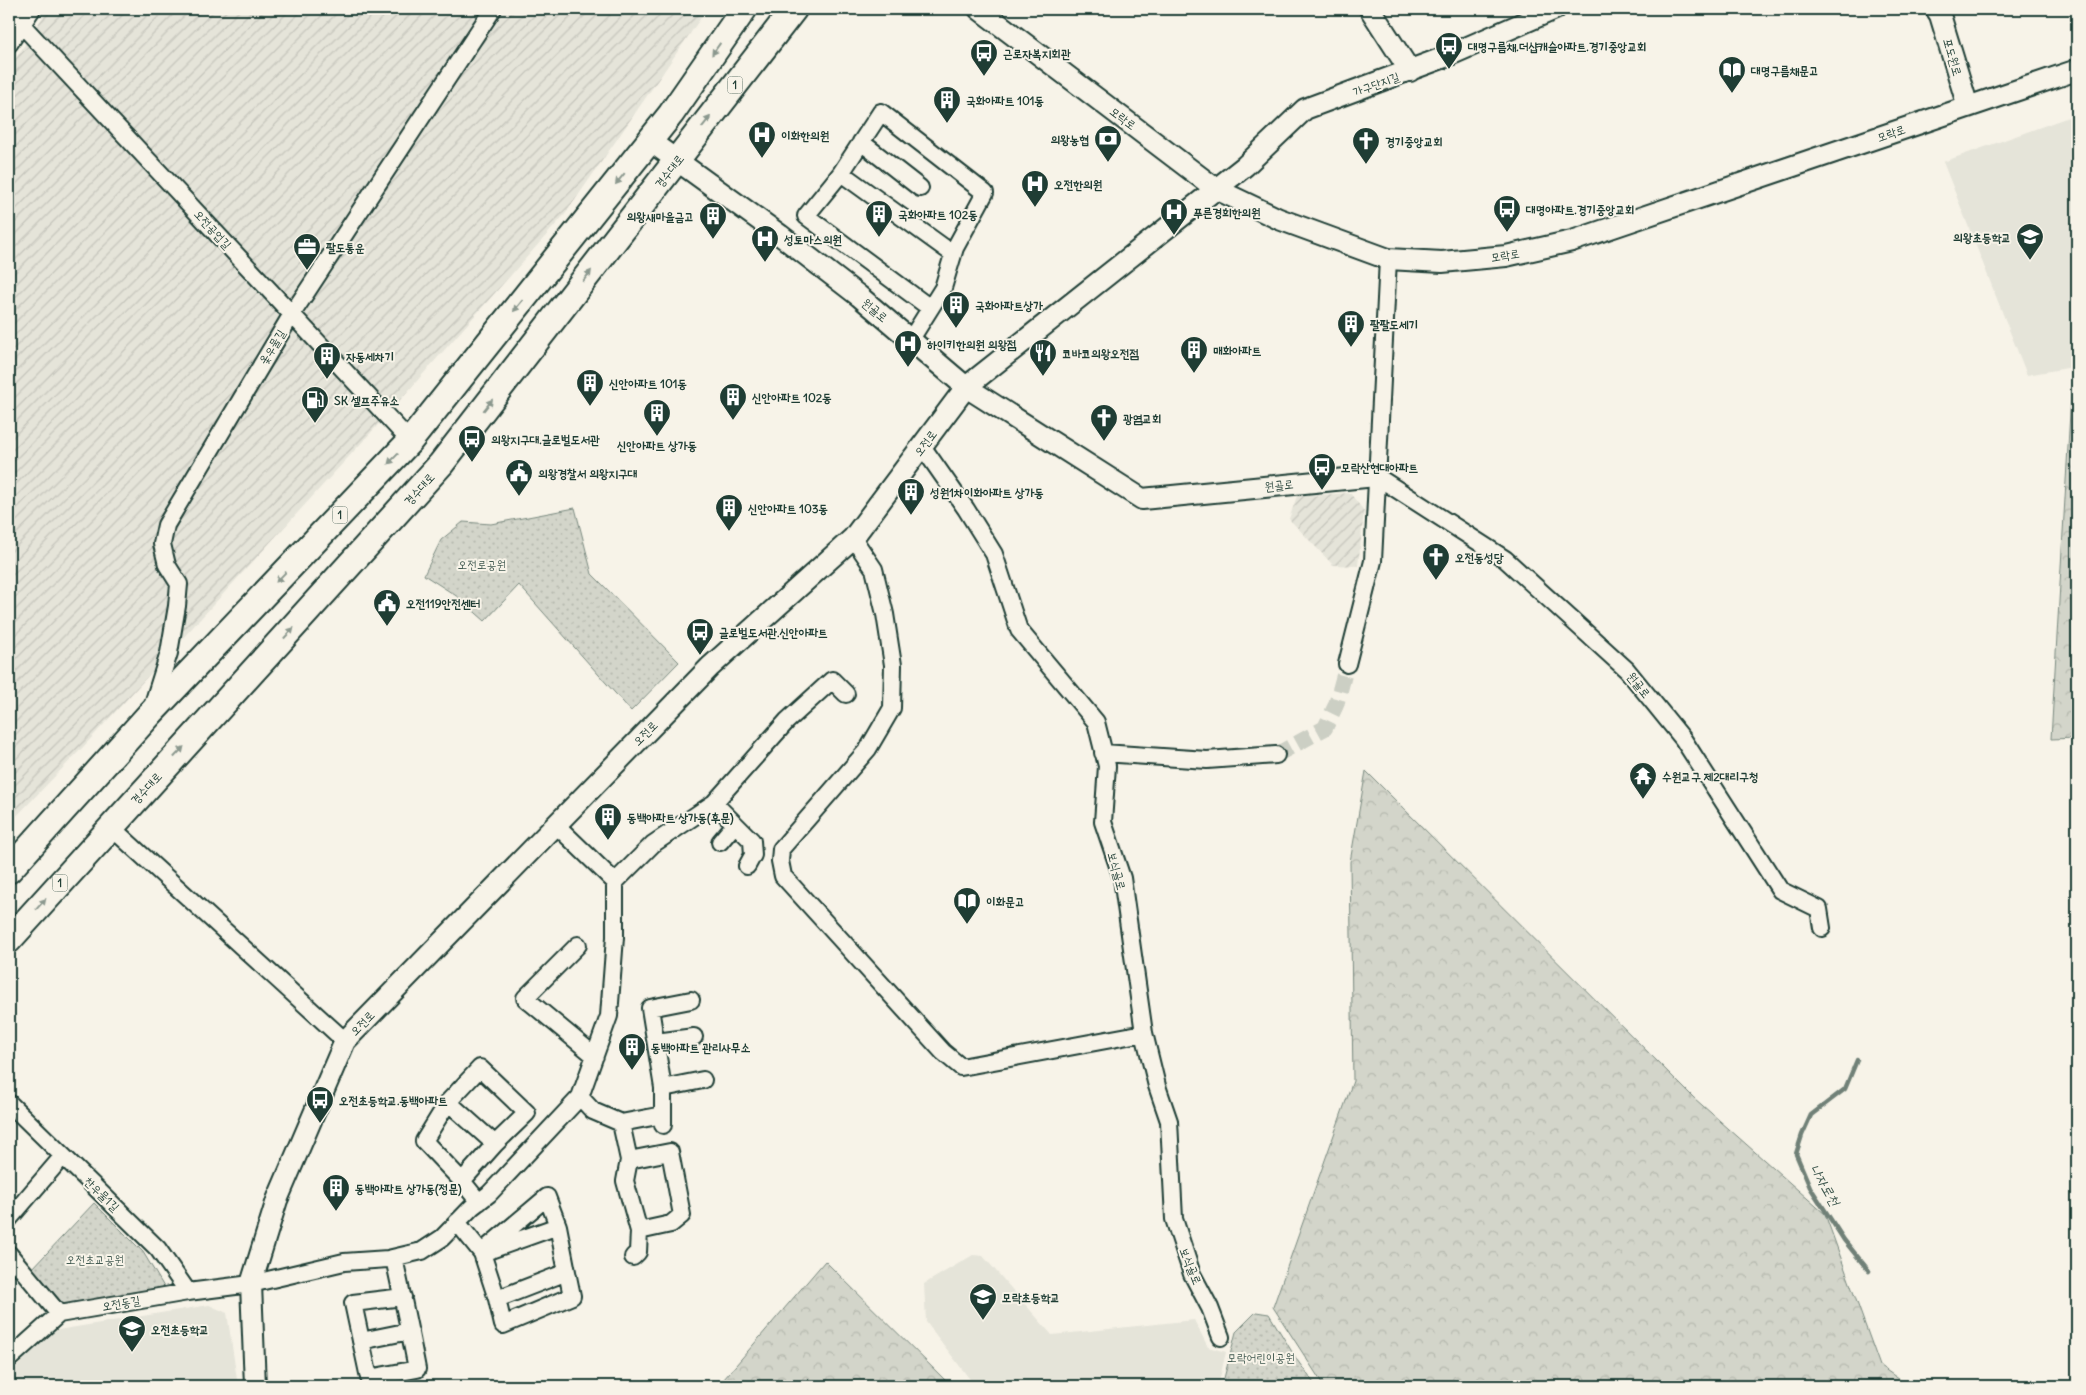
<svg xmlns="http://www.w3.org/2000/svg" width="2086" height="1395" viewBox="0 0 2086 1395" font-family="Delius,'Poor Story',sans-serif">
	<style>
		.built { fill: #e5e4d9 }
		.industrial { fill: url(#industrial-furrows) }
		.green { fill: url(#green-dots); stroke: #79897f }
		.forest { fill: url(#forest-crowns); stroke: #79897f }
		.lines { fill: none; stroke-linecap: round; stroke-linejoin: round }
		.stream { stroke: #6f8077; stroke-width: 4.5 }
		.minor-tunnel { stroke: #cccfc4; stroke-width: 16; stroke-dasharray: 16 8; stroke-linecap: butt }
		.minor-casing { stroke: #1f3d34; stroke-width: 20 }
		.tertiary-casing { stroke: #1f3d34; stroke-width: 24 }
		.primary-casing { stroke: #1f3d34; stroke-width: 29 }
		.minor { stroke: #f7f3e8; stroke-width: 16 }
		.tertiary { stroke: #f7f3e8; stroke-width: 20 }
		.primary { stroke: #f7f3e8; stroke-width: 25 }
		.oneway { fill: #8b988e }
		.labels { text-anchor: middle; dominant-baseline: central; stroke-width: 4; stroke-linejoin: round; paint-order: stroke }
		.shield { fill: #f7f3e8; stroke: #60746a; stroke-width: 1 }
		.shield-label { font-size: 11px; font-weight: bold; fill: #1f3d34 }
		.poi-label { font-size: 12px; font-weight: bold; fill: #1f3d34; stroke: #f7f3e8; text-anchor: start }
		.street-label { font-size: 12px; fill: #1f3d34; stroke: #f7f3e8 }
		.park-label { font-size: 12px; fill: #435b52; stroke: #f7f3e8 }
		.water-label { font-size: 14px; font-style: italic; fill: #405950; stroke: #f7f3e8 }
	</style>
	<defs>
		<pattern id="industrial-furrows" width="10" height="10" patternUnits="userSpaceOnUse" patternTransform="scale(1.25)"><rect width="10" height="10" fill="#e5e4d9"/><path d="M-1 1l2-2M0 10L10 0M9 11l2-2" fill="none" stroke="#c4c4bb"/></pattern>
		<pattern id="green-dots" width="8" height="8" patternUnits="userSpaceOnUse" patternTransform="scale(1.25)"><rect width="8" height="8" fill="#d3d5ca"/><path d="M2 2h.1M6 6h.1" fill="none" stroke="#b5b8ae" stroke-width="1.8" stroke-linecap="round"/></pattern>
		<pattern id="forest-crowns" width="20" height="18" patternUnits="userSpaceOnUse" patternTransform="scale(1.25)"><rect width="20" height="18" fill="#d3d5ca"/><path d="M2 6a3 3 0 1 1 6 0M12 15a3 3 0 1 1 6 0" fill="none" stroke="#b5b8ae"/></pattern>
	</defs>
	<rect width="100%" height="100%" fill="#f7f3e8"/>
	<filter id="ink" filterUnits="userSpaceOnUse"><feTurbulence type="fractalNoise" baseFrequency=".02" numOctaves="2"/><feDisplacementMap in="SourceGraphic" scale="10" xChannelSelector="R" yChannelSelector="G"/><feConvolveMatrix kernelMatrix="1 2 1 2 8 2 1 2 1" color-interpolation-filters="sRGB"/></filter>
	<g filter="url(#ink)">
		<!-- built -->
		<path class="built" d="M2077,114V359L2073,361V367L2027,375L1943,162Z
			M973,1255L983,1256L1052,1335L1194,1320L1208,1347L1226,1352L1218,1386H975L926,1322L924,1284Z
			M209,1305L227,1313L238,1386H9V1375L52,1331Z"/>
		<!-- industrial -->
		<path class="industrial" d="M48,9H707L566,213L376,427L84,746L9,824V69Z
			M1350,493L1364,511L1358,566L1333,565L1289,519L1297,496Z"/>
		<!-- green -->
		<path class="green" d="M575,508L592,574L679,662L631,711L519,585L485,621L458,597L424,575L441,540L463,522L491,524Z
			M94,1203L143,1252L164,1287L59,1306L31,1270Z
			M1256,1312L1269,1314L1297,1360L1316,1386H1222L1236,1332Z"/>
		<!-- forest -->
		<path class="forest" d="M2077,359V738L2051,739L2073,361Z
			M1366,771L1694,1098L1825,1214L1880,1366L1909,1386H1324L1273,1307L1353,1081L1350,862Z
			M825,1261L951,1386H718Z"/>
		<g class="lines">
			<!-- stream -->
			<path class="stream" d="M1857,1060L1845,1089L1811,1115L1802,1135L1796,1154L1810,1187L1844,1240L1869,1271"/>
			<!-- minor-tunnel -->
			<path class="minor-tunnel" d="M1276,755L1325,728L1336,705L1347,664"/>
			<defs>
				<path id="minor" d="M9,11L410,441
					M9,44L32,9
					M861,142L920,188
					M841,173L806,216L930,308
					M911,339L943,288L955,248L985,193L881,112L841,173L953,254
					M922,446L966,509L994,554L1019,630L1096,722L1107,766L1103,822L1122,878L1144,1033L1157,1086L1169,1121L1174,1219L1192,1274L1210,1308L1221,1337
					M1376,476L1505,559L1627,670L1683,739L1780,890L1819,909L1822,928
					M853,538L874,569L885,614L893,665L892,708L868,749L781,849L780,861L783,876L943,1052L961,1067L1144,1033
					M1347,664L1373,561L1388,259
					M152,707L169,653L177,606L179,584L167,565L162,544L166,525L292,314L493,9
					M1103,753L1207,760L1276,755
					M714,803L752,841L753,855L747,866
					M555,824L615,882
					M111,827L345,1041
					M720,842L735,824
					M578,945L525,998L595,1056
					M656,1042L694,1037
					M663,1088L703,1080
					M580,1097L593,1111L621,1123L629,1160L625,1181L639,1231L671,1224L682,1215L670,1152L629,1160
					M448,1102L495,1144
					M9,1103L158,1249L188,1292
					M621,1123L663,1115
					M663,1125V1088L650,1008L691,1000
					M462,1181L495,1144L527,1113L480,1068L448,1102L424,1141L462,1181L479,1202
					M9,1219L63,1156
					M457,1222L482,1253L497,1299L567,1272L558,1226L482,1253
					M489,1246L547,1197L558,1226
					M9,1254L59,1314
					M633,1257L638,1252L639,1231
					M394,1258C402,1295 410,1332 417,1369L369,1378L353,1303L403,1297
					M497,1299L503,1325L572,1296L567,1272
					M361,1341L410,1331
					M9,1359L59,1314L188,1292L251,1284L344,1262L388,1259L422,1251L442,1238L472,1207L489,1194L580,1097L609,1016L615,937V882L653,844L714,803L787,721L832,680L846,694"/>
				<path id="tertiary" d="M979,9L1216,189L1279,219L1388,259L1442,262L1506,256L1572,241L2077,70
					M1370,9L1410,71
					M1936,9L1940,15L1968,107
					M650,141L780,235L859,296L966,387L1142,499L1376,476
					M255,1386L251,1284L277,1200L345,1041L710,667L853,538L966,387L1216,189L1245,166L1305,109L1445,57L1555,9"/>
				<path id="primary" d="M9,870L150,714L410,441L671,114L744,9
					M9,940L441,464L794,9"/>
			</defs>
			<!-- minor casing -->
			<use href="#minor" class="minor-casing"/>
			<!-- tertiary casing -->
			<use href="#tertiary" class="tertiary-casing"/>
			<!-- primary casing -->
			<use href="#primary" class="primary-casing"/>
			<!-- minor -->
			<use href="#minor" class="minor"/>
			<!-- tertiary -->
			<use href="#tertiary" class="tertiary"/>
			<!-- primary -->
			<use href="#primary" class="primary"/>
		</g>
		<!-- one-way arrows -->
		<defs><path id="oneway-solid" d="M-6-.8H1V-3.2L6.5 0L1 3.2V.8H-6Z" transform="scale(1.25)"/></defs>
		<g class="oneway">
			<use href="#oneway-solid" transform="translate(716 49) rotate(125)"/>
			<use href="#oneway-solid" transform="translate(706 122) rotate(-52)"/>
			<use href="#oneway-solid" transform="translate(620 179) rotate(129)"/>
			<use href="#oneway-solid" transform="translate(587 276) rotate(-52)"/>
			<use href="#oneway-solid" transform="translate(518 306) rotate(129)"/>
			<use href="#oneway-solid" transform="translate(488 405) rotate(-52)"/>
			<use href="#oneway-solid" transform="translate(393 459) rotate(134)"/>
			<use href="#oneway-solid" transform="translate(281 577) rotate(134)"/>
			<use href="#oneway-solid" transform="translate(289 633) rotate(-47)"/>
			<use href="#oneway-solid" transform="translate(179 752) rotate(-47)"/>
			<use href="#oneway-solid" transform="translate(41 904) rotate(-48)"/>
		</g>
	</g>
	<!-- icons -->
	<defs>
		<symbol id="bus-pin" viewBox="-11 -11 22 30"><path d="M0 17L-7.5 6A9.5 9.5 0 1 1 7.5 6Z" fill="#1f3d34" stroke="#f7f3e8"/><path d="M-5-6H5V4H4V6H2V4H-2V6H-4V4H-5ZM-3.5-4V0h7V-4ZM-3.5 1.2v1.5H-2V1.2ZM2 1.2v1.5H3.5V1.2Z" fill="#fff"/></symbol>
		<symbol id="library-pin" viewBox="-11 -11 22 30"><path d="M0 17L-7.5 6A9.5 9.5 0 1 1 7.5 6Z" fill="#1f3d34" stroke="#f7f3e8"/><path d="M-6-4Q-3-5.5-.7-3.5V5Q-3 3-6 4ZM6-4Q3-5.5 .7-3.5V5Q3 3 6 4Z" fill="#fff"/></symbol>
		<symbol id="building-pin" viewBox="-11 -11 22 30"><path d="M0 17L-7.5 6A9.5 9.5 0 1 1 7.5 6Z" fill="#1f3d34" stroke="#f7f3e8"/><path d="M-4-6H4V6H1V3H-1V6H-4ZM-2.5-4.3h1.7v1.8h-1.7ZM.8-4.3h1.7v1.8H.8ZM-2.5-1h1.7V.8h-1.7ZM.8-1h1.7V.8H.8Z" fill="#fff"/></symbol>
		<symbol id="hospital-pin" viewBox="-11 -11 22 30"><path d="M0 17L-7.5 6A9.5 9.5 0 1 1 7.5 6Z" fill="#1f3d34" stroke="#f7f3e8"/><path d="M-5-5h3v3.5h4V-5h3V5h-3V1.5h-4V5h-3Z" fill="#fff"/></symbol>
		<symbol id="bank-pin" viewBox="-11 -11 22 30"><path d="M0 17L-7.5 6A9.5 9.5 0 1 1 7.5 6Z" fill="#1f3d34" stroke="#f7f3e8"/><path d="M-6-4H6V4H-6ZM0-2.3a2.3 2.3 0 1 0 0 4.6a2.3 2.3 0 1 0 0-4.6Z" fill="#fff"/></symbol>
		<symbol id="church-pin" viewBox="-11 -11 22 30"><path d="M0 17L-7.5 6A9.5 9.5 0 1 1 7.5 6Z" fill="#1f3d34" stroke="#f7f3e8"/><path d="M-1.2-6h2.4v3.5h3.3v2.4h-3.3V6h-2.4V-.1h-3.3v-2.4h3.3Z" fill="#fff"/></symbol>
		<symbol id="school-pin" viewBox="-11 -11 22 30"><path d="M0 17L-7.5 6A9.5 9.5 0 1 1 7.5 6Z" fill="#1f3d34" stroke="#f7f3e8"/><path d="M0-5L7-2L0 1L-7-2ZM-4 1L0 2.5L4 1V4Q0 6-4 4Z" fill="#fff"/></symbol>
		<symbol id="office-pin" viewBox="-11 -11 22 30"><path d="M0 17L-7.5 6A9.5 9.5 0 1 1 7.5 6Z" fill="#1f3d34" stroke="#f7f3e8"/><path d="M-6-3h4V-5.5h4V-3h4V5H-6ZM-1-4.5V-3h2v-1.5ZM-6 0V1H6V0Z" fill="#fff"/></symbol>
		<symbol id="restaurant-pin" viewBox="-11 -11 22 30"><path d="M0 17L-7.5 6A9.5 9.5 0 1 1 7.5 6Z" fill="#1f3d34" stroke="#f7f3e8"/><path d="M-5-6h1v4h1v-4h1v4h1v-4h1v5L-1.5 .5V6h-2V.5L-5-1ZM5-6V6H3V1.5H1.5Q1.5-4 5-6Z" fill="#fff"/></symbol>
		<symbol id="fuel-pin" viewBox="-11 -11 22 30"><path d="M0 17L-7.5 6A9.5 9.5 0 1 1 7.5 6Z" fill="#1f3d34" stroke="#f7f3e8"/><path d="M-5.5-6h7V0h2V4h1.3V-2.5L3-4.5l.8-.8L6-3V5H2.5V1h-1V6h-7ZM-4.2-4.7v3.2H.2V-4.7Z" fill="#fff"/></symbol>
		<symbol id="civic-pin" viewBox="-11 -11 22 30"><path d="M0 17L-7.5 6A9.5 9.5 0 1 1 7.5 6Z" fill="#1f3d34" stroke="#f7f3e8"/><path d="M-.6-6.5H3V-4.5H.6V-3L4-1V1h2V6H-6V1h2V-1L-.6-3ZM-1.2 2.5V6h2.4V2.5Z" fill="#fff"/></symbol>
		<symbol id="temple-pin" viewBox="-11 -11 22 30"><path d="M0 17L-7.5 6A9.5 9.5 0 1 1 7.5 6Z" fill="#1f3d34" stroke="#f7f3e8"/><path d="M0-6L5-2H3V0L6.5 2.5H4V6H1.5V3h-3V6H-4V2.5H-6.5L-3 0V-2H-5Z" fill="#fff"/></symbol>
	</defs>
	<g fill-rule="evenodd">
		<use href="#bus-pin" x="1433" y="30" width="32" height="43"/>
		<use href="#bus-pin" x="968" y="37" width="32" height="43"/>
		<use href="#library-pin" x="1716" y="54" width="32" height="43"/>
		<use href="#building-pin" x="931" y="84" width="32" height="43"/>
		<use href="#hospital-pin" x="746" y="119" width="32" height="43"/>
		<use href="#bank-pin" x="1092" y="123" width="32" height="43"/>
		<use href="#church-pin" x="1350" y="125" width="32" height="43"/>
		<use href="#hospital-pin" x="1019" y="168" width="32" height="43"/>
		<use href="#bus-pin" x="1491" y="193" width="32" height="43"/>
		<use href="#hospital-pin" x="1158" y="196" width="32" height="43"/>
		<use href="#building-pin" x="863" y="198" width="32" height="43"/>
		<use href="#building-pin" x="697" y="200" width="32" height="43"/>
		<use href="#school-pin" x="2014" y="221" width="32" height="43"/>
		<use href="#hospital-pin" x="749" y="223" width="32" height="43"/>
		<use href="#office-pin" x="291" y="231" width="32" height="43"/>
		<use href="#building-pin" x="940" y="289" width="32" height="43"/>
		<use href="#building-pin" x="1335" y="308" width="32" height="43"/>
		<use href="#hospital-pin" x="892" y="328" width="32" height="43"/>
		<use href="#building-pin" x="1178" y="334" width="32" height="43"/>
		<use href="#restaurant-pin" x="1027" y="337" width="32" height="43"/>
		<use href="#building-pin" x="311" y="340" width="32" height="43"/>
		<use href="#building-pin" x="574" y="367" width="32" height="43"/>
		<use href="#building-pin" x="717" y="381" width="32" height="43"/>
		<use href="#fuel-pin" x="299" y="384" width="32" height="43"/>
		<use href="#building-pin" x="641" y="397" width="32" height="43"/>
		<use href="#church-pin" x="1088" y="402" width="32" height="43"/>
		<use href="#bus-pin" x="456" y="423" width="32" height="43"/>
		<use href="#bus-pin" x="1306" y="451" width="32" height="43"/>
		<use href="#civic-pin" x="503" y="457" width="32" height="43"/>
		<use href="#building-pin" x="895" y="476" width="32" height="43"/>
		<use href="#building-pin" x="713" y="492" width="32" height="43"/>
		<use href="#church-pin" x="1420" y="541" width="32" height="43"/>
		<use href="#civic-pin" x="371" y="587" width="32" height="43"/>
		<use href="#bus-pin" x="684" y="616" width="32" height="43"/>
		<use href="#temple-pin" x="1627" y="760" width="32" height="43"/>
		<use href="#building-pin" x="592" y="801" width="32" height="43"/>
		<use href="#library-pin" x="951" y="885" width="32" height="43"/>
		<use href="#building-pin" x="616" y="1031" width="32" height="43"/>
		<use href="#bus-pin" x="304" y="1084" width="32" height="43"/>
		<use href="#building-pin" x="320" y="1172" width="32" height="43"/>
		<use href="#school-pin" x="967" y="1281" width="32" height="43"/>
		<use href="#school-pin" x="116" y="1313" width="32" height="43"/>
	</g>
	<g class="labels">
		<!-- shield labels -->
		<g class="shield">
			<rect x="727.5" y="76.5" width="15" height="17" rx="4"/>
			<rect x="332.5" y="506.5" width="15" height="17" rx="4"/>
			<rect x="52.5" y="874.5" width="15" height="17" rx="4"/>
		</g>
		<g class="shield-label">
			<text x="735" y="85">1</text>
			<text x="340" y="515">1</text>
			<text x="60" y="883">1</text>
		</g>
		<!-- poi labels -->
		<g class="poi-label">
			<text x="1468" y="46">대명구름채.더샵캐슬아파트.경기중앙교회</text>
			<text x="1003" y="53">근로자복지회관</text>
			<text x="1751" y="70">대명구름채문고</text>
			<text x="966" y="100">국화아파트 101동</text>
			<text x="781" y="135">이화한의원</text>
			<text x="1089" y="139" text-anchor="end">의왕농협</text>
			<text x="1385" y="141">경기중앙교회</text>
			<text x="1054" y="184">오전한의원</text>
			<text x="1526" y="209">대명아파트.경기중앙교회</text>
			<text x="1193" y="212">푸른경희한의원</text>
			<text x="898" y="214">국화아파트 102동</text>
			<text x="694" y="216" text-anchor="end">의왕새마을금고</text>
			<text x="2011" y="237" text-anchor="end">의왕초등학교</text>
			<text x="784" y="239">성토마스의원</text>
			<text x="326" y="247">팔도통운</text>
			<text x="975" y="305">국화아파트상가</text>
			<text x="1370" y="324">팔팔도세기</text>
			<text x="927" y="344">하이키한의원 의왕점</text>
			<text x="1213" y="350">매화아파트</text>
			<text x="1062" y="353">코바코의왕오전점</text>
			<text x="346" y="356">자동세차기</text>
			<text x="609" y="383">신안아파트 101동</text>
			<text x="752" y="397">신안아파트 102동</text>
			<text x="334" y="400">SK 셀프주유소</text>
			<text x="1123" y="418">광염교회</text>
			<text x="491" y="439">의왕지구대.글로벌도서관</text>
			<text x="657" y="445" text-anchor="middle">신안아파트 상가동</text>
			<text x="1341" y="467">모락산현대아파트</text>
			<text x="538" y="473">의왕경찰서 의왕지구대</text>
			<text x="930" y="492">성원1차이화아파트 상가동</text>
			<text x="748" y="508">신안아파트 103동</text>
			<text x="1455" y="557">오전동성당</text>
			<text x="406" y="603">오전119안전센터</text>
			<text x="719" y="632">글로벌도서관.신안아파트</text>
			<text x="1662" y="776">수원교구 제2대리구청</text>
			<text x="627" y="817">동백아파트 상가동(후문)</text>
			<text x="986" y="901">이화문고</text>
			<text x="651" y="1047">동백아파트 관리사무소</text>
			<text x="339" y="1100">오전초등학교.동백아파트</text>
			<text x="355" y="1188">동백아파트 상가동(정문)</text>
			<text x="1002" y="1297">모락초등학교</text>
			<text x="151" y="1329">오전초등학교</text>
		</g>
		<!-- street labels -->
		<g class="street-label">
			<text transform="translate(1953 57) rotate(74)">포도원로</text>
			<text transform="translate(1376 84) rotate(-20)">가구단지길</text>
			<text transform="translate(1123 118) rotate(37)">모락로</text>
			<text transform="translate(1891 133) rotate(-19)">모락로</text>
			<text transform="translate(669 171) rotate(-52)">경수대로</text>
			<text transform="translate(213 229) rotate(47)">오전공업길</text>
			<text transform="translate(1505 255) rotate(-9)">모락로</text>
			<text transform="translate(875 310) rotate(40)">원골로</text>
			<text transform="translate(272 347) rotate(-59)">옻우물길</text>
			<text transform="translate(925 443) rotate(-53)">오전로</text>
			<text transform="translate(1279 485) rotate(-6)">원골로</text>
			<text transform="translate(419 489) rotate(-48)">경수대로</text>
			<text transform="translate(1639 685) rotate(51)">원골로</text>
			<text transform="translate(645 733) rotate(-45)">오전로</text>
			<text transform="translate(146 788) rotate(-47)">경수대로</text>
			<text transform="translate(1117 871) rotate(75)">보식골로</text>
			<text transform="translate(362 1023) rotate(-46)">오전로</text>
			<text transform="translate(102 1194) rotate(44)">찬우물1길</text>
			<text transform="translate(1191 1266) rotate(68)">보식골로</text>
			<text transform="translate(121 1303) rotate(-10)">오전동길</text>
		</g>
		<!-- park labels -->
		<g class="park-label">
			<text x="482" y="564">오전로공원</text>
			<text x="95" y="1259">오전초교공원</text>
			<text x="1261" y="1357">모락어린이공원</text>
		</g>
		<!-- water labels -->
		<g class="water-label">
			<text transform="translate(1825 1185) rotate(60)">나자로천</text>
		</g>
	</g>
	<!-- margin -->
	<rect width="2086" height="1395" fill="none" stroke="#f7f3e8" stroke-width="30"/>
	<rect x="15" y="15" width="2056" height="1365" fill="none" stroke="#1f3d34" stroke-width="2" filter="url(#ink)"/>
</svg>
